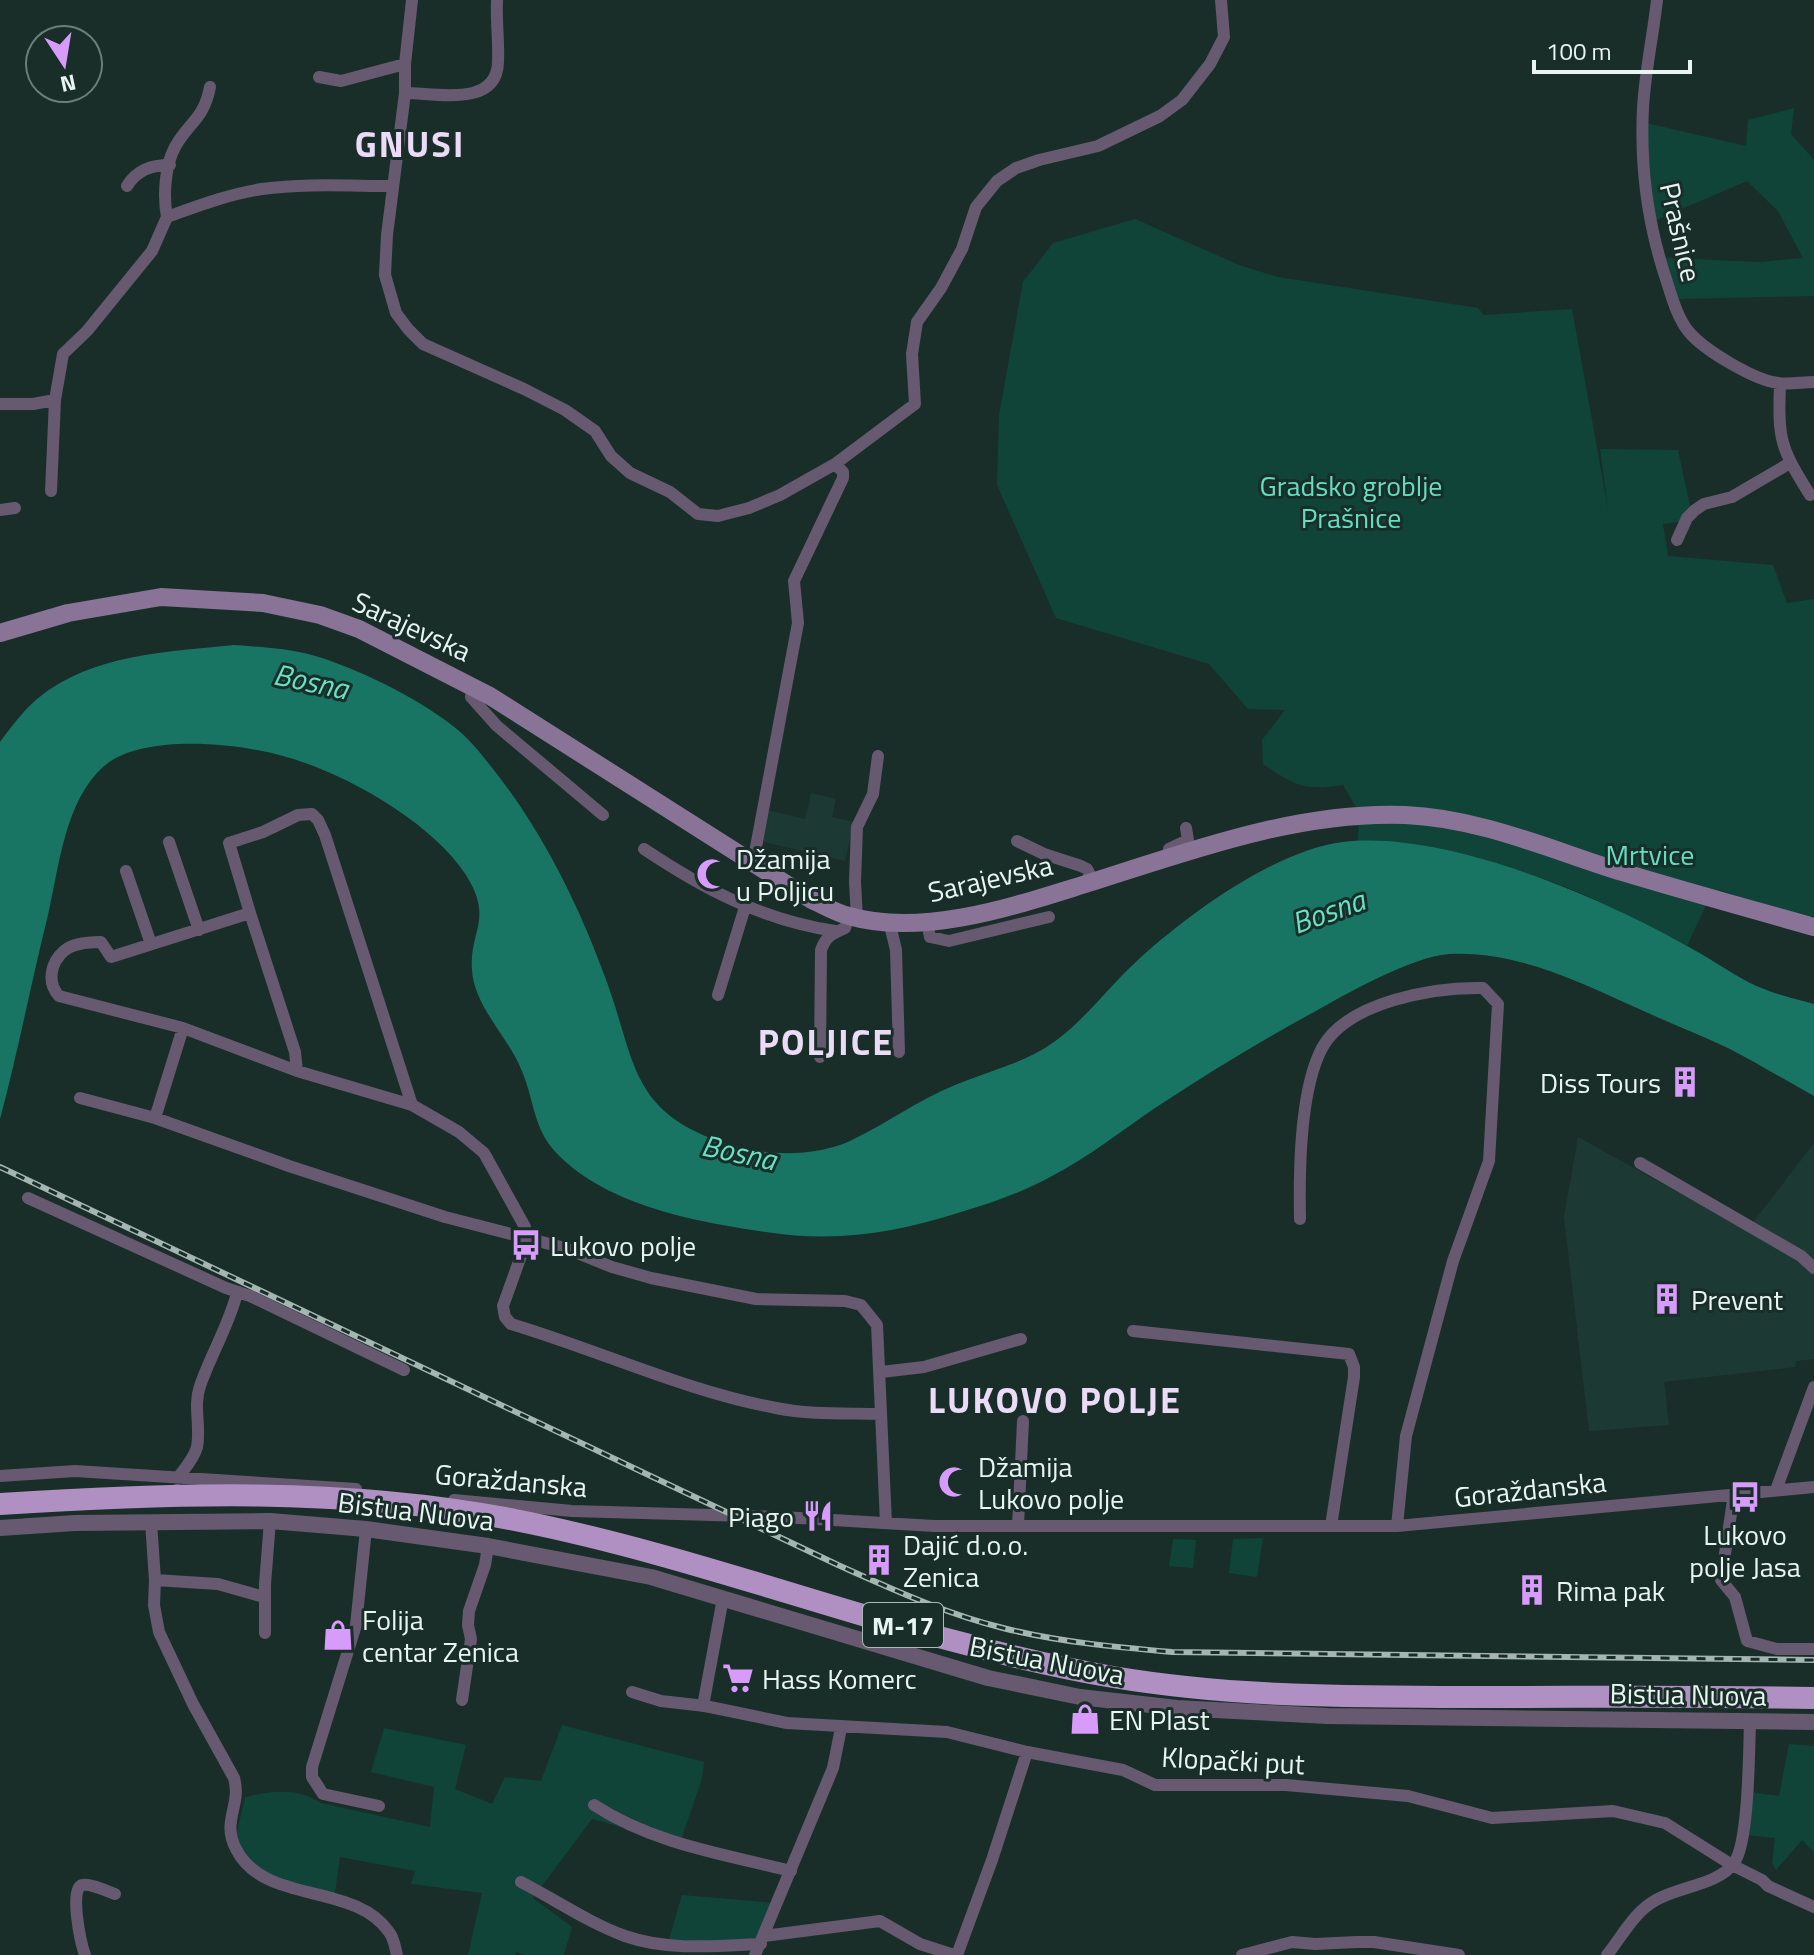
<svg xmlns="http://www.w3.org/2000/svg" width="1814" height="1955" viewBox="0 0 1814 1955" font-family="'Titillium Web',sans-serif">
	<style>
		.built { fill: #1c3a33 }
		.green { fill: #104439 }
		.water { fill: #187563 }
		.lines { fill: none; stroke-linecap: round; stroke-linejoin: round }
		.minor { stroke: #67596f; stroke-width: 12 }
		.tertiary { stroke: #67596f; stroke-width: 16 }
		.secondary { stroke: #897396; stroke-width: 18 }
		.trunk { stroke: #b090c2; stroke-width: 22 }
		.rail-casing { stroke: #a5b5b1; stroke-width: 6 }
		.rail { stroke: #192e29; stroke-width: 3; stroke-dasharray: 9; stroke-linecap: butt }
		.labels { text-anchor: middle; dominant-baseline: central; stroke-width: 6; stroke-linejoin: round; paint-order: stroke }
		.shield { fill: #192e29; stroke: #aab9b5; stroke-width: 2 }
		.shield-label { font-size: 26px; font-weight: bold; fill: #e8f5f1 }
		.street-label { font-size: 28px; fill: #e8f5f1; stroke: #192e29 }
		.park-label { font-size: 28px; fill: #63dec2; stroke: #192e29 }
		.poi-label { font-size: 28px; fill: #e8f5f1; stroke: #192e29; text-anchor: start }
		.water-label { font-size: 30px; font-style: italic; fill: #68e2c6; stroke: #192e29 }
		.district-label { font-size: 36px; font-weight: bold; letter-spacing: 2px; fill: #ebdbf6; stroke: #192e29 }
	</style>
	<rect width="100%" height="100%" fill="#192e29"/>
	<!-- built -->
	<path class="built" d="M811,793L836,799L832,817L854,822L845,861L760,841L767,810L805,819Z
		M1578,1137L1796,1258L1814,1273V1359L1796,1361L1795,1367L1664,1382L1669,1425L1589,1431L1564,1217Z
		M1814,1143V1260L1752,1224Z"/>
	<!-- green -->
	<path class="green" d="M1794,108L1791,134L1814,160V296L1679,299L1665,258L1760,262L1803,258L1778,211L1747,181L1654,221L1646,123L1746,146L1748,120Z
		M1135,219L1239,265L1278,277L1478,308L1484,315L1572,309L1608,509L1600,449L1678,450L1693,520L1663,524L1668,556L1773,565L1787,603L1814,599V917L1755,903L1720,890L1706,905L1687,946C1653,929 1618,910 1583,894C1512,864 1435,847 1358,841L1359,812L1343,785C1305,791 1295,786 1263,764L1262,740L1285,710L1248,709L1209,664L1056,618L997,485L999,415L1023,282L1053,243Z
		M1263,1538L1257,1577L1229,1573L1233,1539Z
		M1173,1539L1196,1540L1193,1568L1169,1566Z
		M562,1725L704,1762L702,1779L680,1843L592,1819L533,1898L572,1927L564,1955H524L516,1952L515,1955H468L482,1893L411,1884L415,1871L340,1857L334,1900L274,1880L249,1863L236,1836L245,1797C271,1791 297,1787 321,1803L430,1827L434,1787L371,1772L384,1728L466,1745L455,1789L492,1804L505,1777L541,1781Z
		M1789,1744L1814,1746V1852L1802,1840L1776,1870L1772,1863L1775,1838L1746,1835L1748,1792L1779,1796Z
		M682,1895L776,1903L754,1941L735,1944L669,1939Z"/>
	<!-- water -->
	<path class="water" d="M234,645C259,647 287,648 312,655C357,668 416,697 453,726C469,738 481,754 493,769C542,831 578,903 605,977C636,1059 628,1111 724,1143C763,1156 812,1158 850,1141C886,1124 918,1100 955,1085C988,1071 1025,1063 1054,1042C1086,1019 1110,985 1139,959C1188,914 1276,850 1343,842C1445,830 1601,897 1689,947C1709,958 1728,971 1748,982C1769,993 1792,998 1814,1004V1096C1785,1080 1757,1063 1728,1048C1698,1034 1667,1022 1637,1008C1579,982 1515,950 1449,954C1411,957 1348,993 1314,1012C1259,1042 1207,1074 1155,1108C1121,1131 1089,1157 1052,1176C1023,1192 992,1203 961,1212C894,1233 837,1243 766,1232C696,1222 601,1205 552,1148C533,1125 533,1095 521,1069C508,1037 474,1006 472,970C469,930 494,920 466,875C431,821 343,772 283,756C237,743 141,733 103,767C65,801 59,867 48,915C31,983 18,1052 0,1119V742C11,727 23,711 37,699C91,654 167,652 234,645Z"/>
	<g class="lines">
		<!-- minor -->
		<path class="minor" d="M412,0L405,64V93C435,93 497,108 498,62C499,42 496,21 497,0
			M1657,0C1653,36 1645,72 1643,108C1640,168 1648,226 1667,282C1672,298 1678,319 1689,332C1704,350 1754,380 1778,383C1789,385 1802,382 1814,382
			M319,77L341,81L405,64
			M405,93L387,235L385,275L396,313L408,329L423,344L524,389L565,410L595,431L611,456L630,473L670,492L698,514L718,516L749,508L780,495L835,464L843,472V478L794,581L798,623L753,863
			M127,186C137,170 151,165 170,165
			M167,217C163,196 165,165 175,147C189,122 204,119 210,87
			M1780,384C1778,440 1780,447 1810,495
			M0,404H33L55,400L63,354L87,331L152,251L167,217C198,206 229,194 262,189C305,183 350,186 393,186
			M835,464L915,404L912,354L917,322L941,288L962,249L976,207L997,181L1016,168L1039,160L1098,146L1160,116L1182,100L1210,64L1224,37L1221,0
			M51,491L55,400
			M0,510L15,508
			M1677,540L1687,518L1695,510L1704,504L1732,497L1790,463
			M472,686L471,697L497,726L603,815
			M1017,841L1044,854L1081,866L1087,869L1093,881
			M169,842L199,930
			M644,849C704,889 762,920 835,931
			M1169,849L1188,840L1186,828
			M126,871L151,944
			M250,913L229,843L263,832L298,815L312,814L318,820L325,835L412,1105
			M857,918L855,882L857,827L873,794L878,756
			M889,921L896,950L899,1052
			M927,923L930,937L949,941L1049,917
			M718,995L745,907
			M183,1028L59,996C47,983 50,963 64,951C73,943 89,942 101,942L111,957L250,913L295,1052L297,1071
			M820,1057L821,950C826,936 832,934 845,928L849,916
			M80,1098L155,1118L289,1166L445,1217L565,1248L612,1267L651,1278L756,1299L845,1301L861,1305L877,1325L886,1523
			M155,1118L183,1028L297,1071L412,1105L459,1132L484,1153L525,1227L527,1239L503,1306L505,1317L511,1324C598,1350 688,1392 776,1408C811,1415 846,1413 881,1414
			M1640,1163L1801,1256L1814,1268
			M28,1198L226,1288L250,1296L404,1370
			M1300,1219C1299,1172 1300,1090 1322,1048C1348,1001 1435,987 1483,988L1498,1004L1489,1161L1453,1261L1406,1436L1397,1526
			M1133,1331L1349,1354L1354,1367V1377L1331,1526
			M881,1372L924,1367L1021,1339
			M0,1476L75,1471L356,1489
			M177,1479C184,1469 194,1459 197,1447C201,1427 193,1406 200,1386C211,1354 229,1325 237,1293
			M1776,1490L1814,1387
			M1734,1494L1721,1580L1735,1597L1747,1641L1777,1649H1814
			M454,1500L572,1511L782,1517L934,1526H1397L1814,1487
			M151,1522L155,1580L154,1605L159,1632L193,1704L234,1778C242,1805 221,1821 236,1849C264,1905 355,1882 389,1932C394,1938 395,1947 397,1955
			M1018,1526L1023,1421
			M366,1529L356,1625L312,1767V1777L323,1794L379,1806
			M155,1580L218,1584L264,1597
			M265,1633V1584L270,1521
			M632,1692L661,1701L705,1706L787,1723L947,1732L1027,1752L1123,1770L1155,1785H1286L1408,1796L1492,1818L1613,1811L1665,1823L1732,1865L1762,1880L1768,1886L1814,1907
			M462,1700L471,1639L468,1625L469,1611L485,1565L488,1546
			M703,1706L723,1598
			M594,1805C654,1844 723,1854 791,1871
			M521,1882C556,1900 589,1923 625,1936C667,1951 717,1946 761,1944
			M764,1936L880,1921L920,1944L954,1955
			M85,1955C81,1944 69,1889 82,1885C91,1883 106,1891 115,1894
			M755,1955L833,1768L841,1728
			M957,1955L992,1860L1027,1752
			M1242,1955L1292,1942L1315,1944L1357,1942H1374L1459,1955
			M1607,1955C1623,1935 1634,1912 1656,1900C1680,1886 1718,1885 1734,1863C1749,1843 1749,1750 1750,1721"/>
		<!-- tertiary -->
		<path class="tertiary" d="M0,1528L75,1523L270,1521L366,1529L488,1546L651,1577L988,1678L1080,1697L1177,1708L1327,1716L1814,1722"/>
		<!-- secondary -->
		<path class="secondary" d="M0,633L68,613L161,597L263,603L320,615L359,629L490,696L810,899C823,905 836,913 849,916C925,938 1020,904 1092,882C1192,850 1299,811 1405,815C1480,818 1551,850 1622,872C1685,891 1750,909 1814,927"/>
		<!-- trunk -->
		<path class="trunk" d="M0,1504C171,1493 346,1487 515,1520C718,1560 910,1642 1113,1677C1238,1698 1365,1697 1491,1697C1599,1697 1706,1696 1814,1698"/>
		<defs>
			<path id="rail" d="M0,1167L838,1565C892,1589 946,1614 1003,1628C1059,1642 1115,1647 1172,1652L1814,1660"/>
		</defs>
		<!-- rail casing -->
		<use href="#rail" class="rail-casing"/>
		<!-- rail -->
		<use href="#rail" class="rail"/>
	</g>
	<!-- icons -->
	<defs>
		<symbol id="mosque-bare" viewBox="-9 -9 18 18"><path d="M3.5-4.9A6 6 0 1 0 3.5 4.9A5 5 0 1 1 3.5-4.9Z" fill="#d79bf9" stroke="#192e29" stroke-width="2.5" paint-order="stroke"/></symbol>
		<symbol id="building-bare" viewBox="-9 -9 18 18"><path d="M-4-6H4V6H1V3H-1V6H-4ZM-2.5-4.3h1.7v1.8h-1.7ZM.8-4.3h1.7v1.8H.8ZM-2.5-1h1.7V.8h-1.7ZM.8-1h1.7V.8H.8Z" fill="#d79bf9" stroke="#192e29" stroke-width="2.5" paint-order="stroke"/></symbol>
		<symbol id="bus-bare" viewBox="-9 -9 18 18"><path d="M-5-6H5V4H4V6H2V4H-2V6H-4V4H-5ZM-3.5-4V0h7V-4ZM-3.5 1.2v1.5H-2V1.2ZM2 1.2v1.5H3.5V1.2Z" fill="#d79bf9" stroke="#192e29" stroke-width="2.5" paint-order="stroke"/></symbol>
		<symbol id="restaurant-bare" viewBox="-9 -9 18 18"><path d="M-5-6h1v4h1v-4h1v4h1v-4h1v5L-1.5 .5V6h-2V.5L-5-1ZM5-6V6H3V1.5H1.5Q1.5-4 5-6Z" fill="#d79bf9" stroke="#192e29" stroke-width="2.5" paint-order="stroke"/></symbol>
		<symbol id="shop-bare" viewBox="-9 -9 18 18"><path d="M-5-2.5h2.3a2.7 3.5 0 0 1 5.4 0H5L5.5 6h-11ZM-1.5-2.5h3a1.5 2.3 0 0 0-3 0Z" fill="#d79bf9" stroke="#192e29" stroke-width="2.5" paint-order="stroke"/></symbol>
		<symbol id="supermarket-bare" viewBox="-9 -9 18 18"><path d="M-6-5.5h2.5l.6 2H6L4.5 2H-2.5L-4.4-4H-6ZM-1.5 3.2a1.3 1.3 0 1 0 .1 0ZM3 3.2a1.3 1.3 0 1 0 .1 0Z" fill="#d79bf9" stroke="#192e29" stroke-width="2.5" paint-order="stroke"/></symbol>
	</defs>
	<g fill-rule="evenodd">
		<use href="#mosque-bare" x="690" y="852" width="44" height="44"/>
		<use href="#building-bare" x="1663" y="1060" width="44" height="44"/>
		<use href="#bus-bare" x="504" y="1223" width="44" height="44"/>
		<use href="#building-bare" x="1645" y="1277" width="44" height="44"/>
		<use href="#mosque-bare" x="932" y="1460" width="44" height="44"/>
		<use href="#bus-bare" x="1723" y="1475" width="44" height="44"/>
		<use href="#restaurant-bare" x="796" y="1494" width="44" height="44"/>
		<use href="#building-bare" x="857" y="1538" width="44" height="44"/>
		<use href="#building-bare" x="1510" y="1568" width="44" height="44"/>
		<use href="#shop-bare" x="316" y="1613" width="44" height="44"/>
		<use href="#supermarket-bare" x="716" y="1656" width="44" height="44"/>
		<use href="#shop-bare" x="1063" y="1697" width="44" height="44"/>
	</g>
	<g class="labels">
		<!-- shield labels -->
		<rect class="shield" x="863" y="1603" width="80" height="44" rx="6"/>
		<g class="shield-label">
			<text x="903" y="1625">M-17</text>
		</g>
		<!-- street labels -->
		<g class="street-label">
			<text transform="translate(1681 232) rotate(77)">Prašnice</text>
			<text transform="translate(412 626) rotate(25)">Sarajevska</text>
			<text transform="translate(990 878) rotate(-13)">Sarajevska</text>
			<text transform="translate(511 1480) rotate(5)">Goraždanska</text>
			<text transform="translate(1530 1489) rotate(-6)">Goraždanska</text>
			<text transform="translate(416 1511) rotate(7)">Bistua Nuova</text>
			<text transform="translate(1047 1660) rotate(11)">Bistua Nuova</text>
			<text transform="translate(1688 1694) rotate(1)">Bistua Nuova</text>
			<text transform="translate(1233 1760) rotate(3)">Klopački put</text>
		</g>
		<!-- park labels -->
		<g class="park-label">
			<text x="1351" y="485">Gradsko groblje<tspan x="1351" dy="32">Prašnice</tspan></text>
			<text x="1650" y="854">Mrtvice</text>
		</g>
		<!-- poi labels -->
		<g class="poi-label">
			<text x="736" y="858">Džamija<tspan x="736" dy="32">u Poljicu</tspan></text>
			<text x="1661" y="1082" text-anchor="end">Diss Tours</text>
			<text x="550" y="1245">Lukovo polje</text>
			<text x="1691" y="1299">Prevent</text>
			<text x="978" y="1466">Džamija<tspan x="978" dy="32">Lukovo polje</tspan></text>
			<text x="794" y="1516" text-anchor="end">Piago</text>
			<text x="1745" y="1534" text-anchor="middle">Lukovo<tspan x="1745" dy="32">polje Jasa</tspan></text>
			<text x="903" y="1544">Dajić d.o.o.<tspan x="903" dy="32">Zenica</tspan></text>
			<text x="1556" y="1590">Rima pak</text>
			<text x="362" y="1619">Folija<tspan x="362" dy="32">centar Zenica</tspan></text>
			<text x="762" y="1678">Hass Komerc</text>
			<text x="1109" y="1719">EN Plast</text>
		</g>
		<!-- water labels -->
		<g class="water-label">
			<text transform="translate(311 681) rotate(12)">Bosna</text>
			<text transform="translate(1328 911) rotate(-20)">Bosna</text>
			<text transform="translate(739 1152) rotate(12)">Bosna</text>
		</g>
		<!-- district labels -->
		<g class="district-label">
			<text x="410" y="143">GNUSI</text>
			<text x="826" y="1041">POLJICE</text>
			<text x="1055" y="1399">LUKOVO POLJE</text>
		</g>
	</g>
	<!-- north arrow -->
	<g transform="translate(64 64) rotate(168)"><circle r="38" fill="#192e29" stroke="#6c7e79" stroke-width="2"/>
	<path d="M0-6L14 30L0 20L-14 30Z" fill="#d79bf9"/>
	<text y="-12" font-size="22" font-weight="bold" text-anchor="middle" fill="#e8f5f1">N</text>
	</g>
	<!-- scale -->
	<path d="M1534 60v12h156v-12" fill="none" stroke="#e8f5f1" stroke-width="4"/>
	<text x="1546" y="60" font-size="24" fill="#e8f5f1" stroke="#192e29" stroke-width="6" paint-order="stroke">100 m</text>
</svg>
